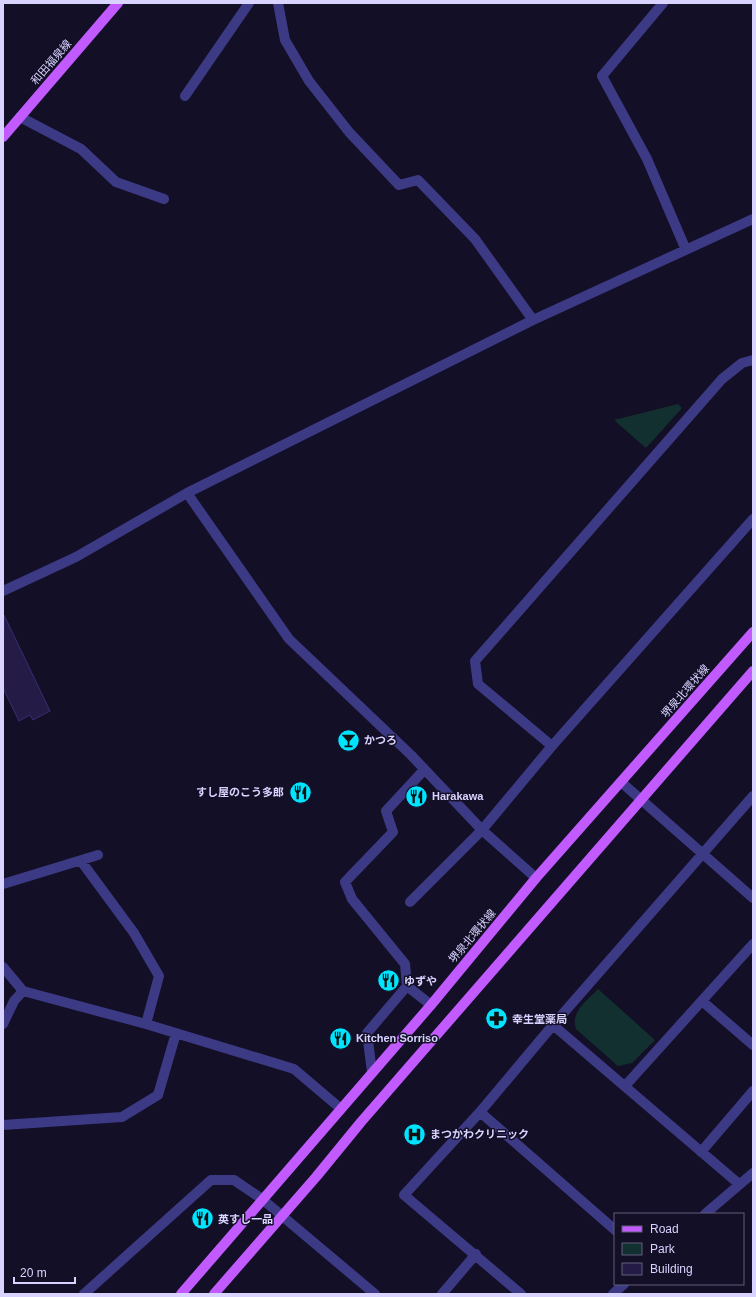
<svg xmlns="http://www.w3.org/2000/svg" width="756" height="1297" viewBox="0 0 756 1297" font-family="Helvetica,'Noto Sans JP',sans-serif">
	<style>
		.green { fill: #12302f }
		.building { fill: #241b47; stroke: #3b2d73 }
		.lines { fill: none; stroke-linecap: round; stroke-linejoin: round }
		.minor { stroke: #3d3a85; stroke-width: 10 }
		.major { stroke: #c25bff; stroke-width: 10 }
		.labels { text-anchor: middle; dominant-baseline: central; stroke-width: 3; stroke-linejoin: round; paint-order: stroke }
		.street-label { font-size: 11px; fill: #d9d4ff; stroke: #130f26 }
		.poi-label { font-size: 11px; font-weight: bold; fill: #d9d4ff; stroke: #130f26; text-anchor: start }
	</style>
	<rect width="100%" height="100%" fill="#130f26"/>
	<!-- green -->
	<path class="green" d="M678,404L682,408L646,448L614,420Z
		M598,989L655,1040L632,1063L618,1066L576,1029C570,1012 587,1001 598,989Z"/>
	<!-- building -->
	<path class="building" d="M4,615L50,711L33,720L30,715L19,721L3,688Z"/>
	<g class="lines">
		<!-- minor -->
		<path class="minor" d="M278,3L285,40L309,81L349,132L399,185L418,180L475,239L533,320
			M663,3L602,76L647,159L686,250
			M185,96L249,3
			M20,117L81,149L116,182L164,199
			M187,493L289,639L411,755L482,830L536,878
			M3,591L76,557L187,493L533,320L753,219
			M552,746L478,684L475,661L722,379L742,363L753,360
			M424,770L386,811L393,832L345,882L352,899L405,964L407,986L431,1005
			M621,782L753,898
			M81,861L134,933L159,976L146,1024
			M3,884L98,855
			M410,902L482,830L552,746L753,519
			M3,967L23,991L14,1001L3,1024
			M23,991L146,1024L294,1069L340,1108
			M702,1001L753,1045
			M553,1025L739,1184
			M372,1072L367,1033L407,986
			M625,1086L753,944
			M480,1112L615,1230
			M3,1125L122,1117L158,1095L176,1033
			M701,1152L753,1091
			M705,1214L753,1173
			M84,1294L211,1180H234L262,1199L375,1294
			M442,1294L476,1254
			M521,1294L404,1195L480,1112L553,1025L753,796
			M613,1294L624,1284"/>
		<!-- major -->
		<path class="major" d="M3,137L118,3
			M181,1294L431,1005L536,878L753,632
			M214,1294L316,1177L361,1122L753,671"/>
	</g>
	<!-- icons -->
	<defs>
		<symbol id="bar-disc" viewBox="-11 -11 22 22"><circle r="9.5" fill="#00e5ff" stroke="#130f26"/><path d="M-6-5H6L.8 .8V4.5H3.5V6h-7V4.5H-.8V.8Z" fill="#111"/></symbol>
		<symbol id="restaurant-disc" viewBox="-11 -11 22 22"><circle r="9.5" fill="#00e5ff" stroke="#130f26"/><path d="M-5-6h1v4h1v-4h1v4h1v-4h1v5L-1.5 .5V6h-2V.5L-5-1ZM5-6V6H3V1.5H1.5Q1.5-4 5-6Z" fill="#111"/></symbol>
		<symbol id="pharmacy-disc" viewBox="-11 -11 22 22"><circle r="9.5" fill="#00e5ff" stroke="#130f26"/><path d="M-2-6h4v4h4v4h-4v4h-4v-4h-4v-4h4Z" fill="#111"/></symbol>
		<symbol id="hospital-disc" viewBox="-11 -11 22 22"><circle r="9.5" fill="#00e5ff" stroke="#130f26"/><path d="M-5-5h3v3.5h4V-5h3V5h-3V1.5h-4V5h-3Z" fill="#111"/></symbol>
	</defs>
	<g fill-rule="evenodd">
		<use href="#bar-disc" x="336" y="728" width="25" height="25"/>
		<use href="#restaurant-disc" x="288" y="780" width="25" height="25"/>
		<use href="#restaurant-disc" x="404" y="784" width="25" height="25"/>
		<use href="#restaurant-disc" x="376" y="968" width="25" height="25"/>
		<use href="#pharmacy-disc" x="484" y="1006" width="25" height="25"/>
		<use href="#restaurant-disc" x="328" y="1026" width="25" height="25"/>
		<use href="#hospital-disc" x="402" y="1122" width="25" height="25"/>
		<use href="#restaurant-disc" x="190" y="1206" width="25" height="25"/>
	</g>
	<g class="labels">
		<!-- street labels -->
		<g class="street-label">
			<text transform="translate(51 62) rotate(-49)">和田福泉線</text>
			<text transform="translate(685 691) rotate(-49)">堺泉北環状線</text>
			<text transform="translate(472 936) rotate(-50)">堺泉北環状線</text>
		</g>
		<!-- poi labels -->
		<g class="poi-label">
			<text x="364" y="740">かつろ</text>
			<text x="284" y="792" text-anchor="end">すし屋のこう多郎</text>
			<text x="432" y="796">Harakawa</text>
			<text x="404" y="981">ゆずや</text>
			<text x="512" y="1019">幸生堂薬局</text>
			<text x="356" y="1038">Kitchen Sorriso</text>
			<text x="430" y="1134">まつかわクリニック</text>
			<text x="218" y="1219">英すし一品</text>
		</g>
	</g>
	<!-- border -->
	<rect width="756" height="1297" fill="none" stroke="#d9d4ff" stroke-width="8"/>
	<!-- legend -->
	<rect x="614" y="1213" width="130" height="72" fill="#130f26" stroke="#625e7d"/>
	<rect x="622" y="1226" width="20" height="6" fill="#c25bff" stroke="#625e7d"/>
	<text x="650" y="1233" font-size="12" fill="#d9d4ff">Road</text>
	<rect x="622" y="1243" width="20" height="12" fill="#12302f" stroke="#625e7d"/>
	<text x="650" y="1253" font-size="12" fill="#d9d4ff">Park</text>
	<rect x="622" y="1263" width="20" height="12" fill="#241b47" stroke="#625e7d"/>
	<text x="650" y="1273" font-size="12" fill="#d9d4ff">Building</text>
	<!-- scale -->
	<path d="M14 1277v6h61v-6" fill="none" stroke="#d9d4ff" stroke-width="2"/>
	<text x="20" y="1277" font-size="12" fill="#d9d4ff" stroke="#130f26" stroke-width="3" paint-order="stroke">20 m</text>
</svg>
